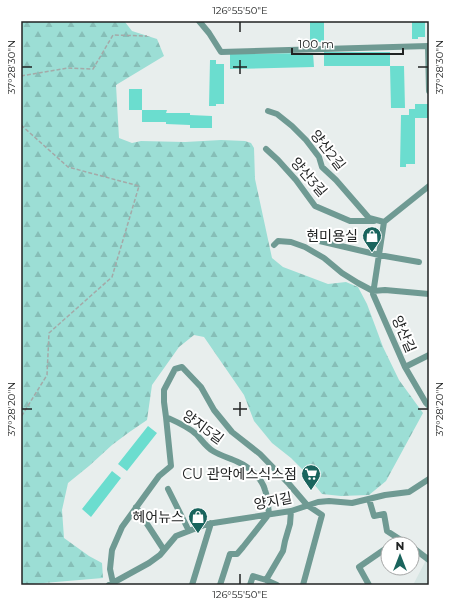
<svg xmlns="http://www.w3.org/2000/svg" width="450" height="606" viewBox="0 0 450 606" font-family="Montserrat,'Noto Sans KR',sans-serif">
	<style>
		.built { fill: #d6e5e3 }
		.forest { fill: url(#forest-firs) }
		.building { fill: #6bddcf }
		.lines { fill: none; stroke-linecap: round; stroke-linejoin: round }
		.path { stroke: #a4a9a8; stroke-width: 1.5; stroke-dasharray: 4 2; stroke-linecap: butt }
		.street { stroke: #6f9a93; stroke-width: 6 }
		.ticks { fill: none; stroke: #212323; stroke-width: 1.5 }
		.labels { text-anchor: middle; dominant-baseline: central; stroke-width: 4; stroke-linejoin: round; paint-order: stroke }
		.street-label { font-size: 14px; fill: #212323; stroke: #fff }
		.poi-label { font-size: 14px; fill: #212323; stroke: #fff; text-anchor: end }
		.neatline { fill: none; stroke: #212323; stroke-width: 1.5 }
		.ticks-label { font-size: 10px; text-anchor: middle; fill: #212323 }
	</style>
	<defs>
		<pattern id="forest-firs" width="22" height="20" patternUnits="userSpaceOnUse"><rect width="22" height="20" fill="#9cded5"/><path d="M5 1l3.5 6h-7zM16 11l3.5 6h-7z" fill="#86beb7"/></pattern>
	</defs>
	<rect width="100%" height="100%" fill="#e8eeed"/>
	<!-- built -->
	<path class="built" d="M429,550V585H413L425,562Z"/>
	<!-- forest -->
	<path class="forest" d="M21,21H121L125,22L132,31L157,39L164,56L116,85L119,138L132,143L141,141L185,142L221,140L245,141L251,143L254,148L255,179L272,258L283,267L328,284L346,282L358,287L367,304L383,347L399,380L423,413L386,481L369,495L341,496L322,494L302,469L291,458L272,443L254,421L244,395L204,337L194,335L179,347L152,385L147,420L128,433L112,445L89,466L68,483L62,510L64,538L89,556L102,563L103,578L32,584H21Z"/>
	<!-- building -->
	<path class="building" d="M310,21H324V42H310Z
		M412,21H425V37H418V39H412Z
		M324,52H390V66H324Z
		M313,53L314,67L230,69V54Z
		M210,60H216V64H224V104H216V106H209Z
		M390,66H404L405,108H391Z
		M129,89H142V110H129Z
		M415,104H429V118H415V164H406V167H400L401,115H409V109H415Z
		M142,110H167L166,113H190V115L212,116V128H190V125L166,124V122H142Z
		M148,426L157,433L127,471L118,464Z
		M112,471L121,478L91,517L82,509Z"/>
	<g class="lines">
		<!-- path -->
		<path class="path" d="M21,76L68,68L93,69L113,35L147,36
			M21,125L68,167L139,186L112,277L49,333L47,375L21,417"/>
		<!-- street -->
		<path class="street" d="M199,21L209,33L221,52L428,46L429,91
			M268,111L277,114L292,126L306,140L319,157L322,167L336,180L369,218L384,222
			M266,149L278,160L296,180L315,206L350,221H374
			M429,186L384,222L373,294L405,367L426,403L429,406
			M311,239L379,255L419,262
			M274,245L278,241L291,242L305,247L324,258L342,273L358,283L373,291L385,290L429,294
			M405,367L429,355
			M168,489L189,531
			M369,499L374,516L384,514L387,531L407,544
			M136,507L164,550
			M412,547L429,560
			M266,580L277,585
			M113,583L110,569L112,550L122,527L159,476L171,466L166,417
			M109,585L149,563L160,555L176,536L207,524L291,511L318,502L329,501L352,503L385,495L409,492L429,479
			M192,585L211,523
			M220,585L230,554H237L243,547L269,514C268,506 268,498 265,490C262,478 249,467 238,462C230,458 221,456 213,451C206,447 201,439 196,434C187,426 177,422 166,417L164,402V390L175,369L182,367L201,387L214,410L232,432L260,454L289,484L307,505L322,515L303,585
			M250,585L253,576L266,580L283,551L285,541L290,524L291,511
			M369,585L359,567L388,547"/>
	</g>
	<!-- ticks -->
	<path class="ticks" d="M240,22V32M240,60V74M22,67H32M233,67H247M418,67H428M240,402V416M22,409H32M233,409H247M418,409H428M240,574V584"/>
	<!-- icons -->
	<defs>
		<symbol id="shop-pin" viewBox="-11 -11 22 30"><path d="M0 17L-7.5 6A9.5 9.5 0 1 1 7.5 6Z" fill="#1a645d" stroke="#fff"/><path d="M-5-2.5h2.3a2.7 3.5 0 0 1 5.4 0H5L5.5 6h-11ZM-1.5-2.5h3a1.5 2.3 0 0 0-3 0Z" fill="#fff"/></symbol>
		<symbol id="supermarket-pin" viewBox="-11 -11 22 30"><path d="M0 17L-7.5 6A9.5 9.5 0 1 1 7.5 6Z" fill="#1a645d" stroke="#fff"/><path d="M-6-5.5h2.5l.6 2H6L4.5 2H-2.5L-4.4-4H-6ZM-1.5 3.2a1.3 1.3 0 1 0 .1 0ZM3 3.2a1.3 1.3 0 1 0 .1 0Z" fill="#fff"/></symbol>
	</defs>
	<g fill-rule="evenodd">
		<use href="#shop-pin" x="361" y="225" width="22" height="30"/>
		<use href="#supermarket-pin" x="300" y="463" width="22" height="30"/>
		<use href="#shop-pin" x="187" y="506" width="22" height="30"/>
	</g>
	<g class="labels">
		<!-- street labels -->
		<g class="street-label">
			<text transform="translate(328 150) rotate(52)">양산2길</text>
			<text transform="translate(309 177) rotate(49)">양산3길</text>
			<text transform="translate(404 334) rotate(67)">양산길</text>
			<text transform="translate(203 427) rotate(36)">양지5길</text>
			<text transform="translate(273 501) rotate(-11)">양지길</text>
		</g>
		<!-- poi labels -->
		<g class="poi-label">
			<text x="358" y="236">현미용실</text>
			<text x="297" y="474">CU 관악에스식스점</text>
			<text x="184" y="517">헤어뉴스</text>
		</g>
	</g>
	<!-- border -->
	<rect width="450" height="606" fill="none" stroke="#ffffff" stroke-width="44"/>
	<!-- north arrow -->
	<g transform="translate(400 556)"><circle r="19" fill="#ffffff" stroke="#a6a7a7"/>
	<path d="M0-3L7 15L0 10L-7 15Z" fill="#1a645d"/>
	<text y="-6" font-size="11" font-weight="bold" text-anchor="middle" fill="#212323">N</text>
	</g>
	<!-- scale -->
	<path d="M292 48v6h111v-6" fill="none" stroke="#212323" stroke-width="2"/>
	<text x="298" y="48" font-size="12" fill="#212323" stroke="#ffffff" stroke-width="3" paint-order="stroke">100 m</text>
	<rect x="22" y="22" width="406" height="562" class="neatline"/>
	<g class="ticks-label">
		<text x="240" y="14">126°55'50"E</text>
		<text transform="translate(11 67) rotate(-90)" y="4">37°28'30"N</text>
		<text transform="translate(439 67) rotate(-90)" y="4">37°28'30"N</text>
		<text transform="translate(11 409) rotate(-90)" y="4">37°28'20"N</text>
		<text transform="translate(439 409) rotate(-90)" y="4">37°28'20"N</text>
		<text x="240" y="598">126°55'50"E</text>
	</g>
</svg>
